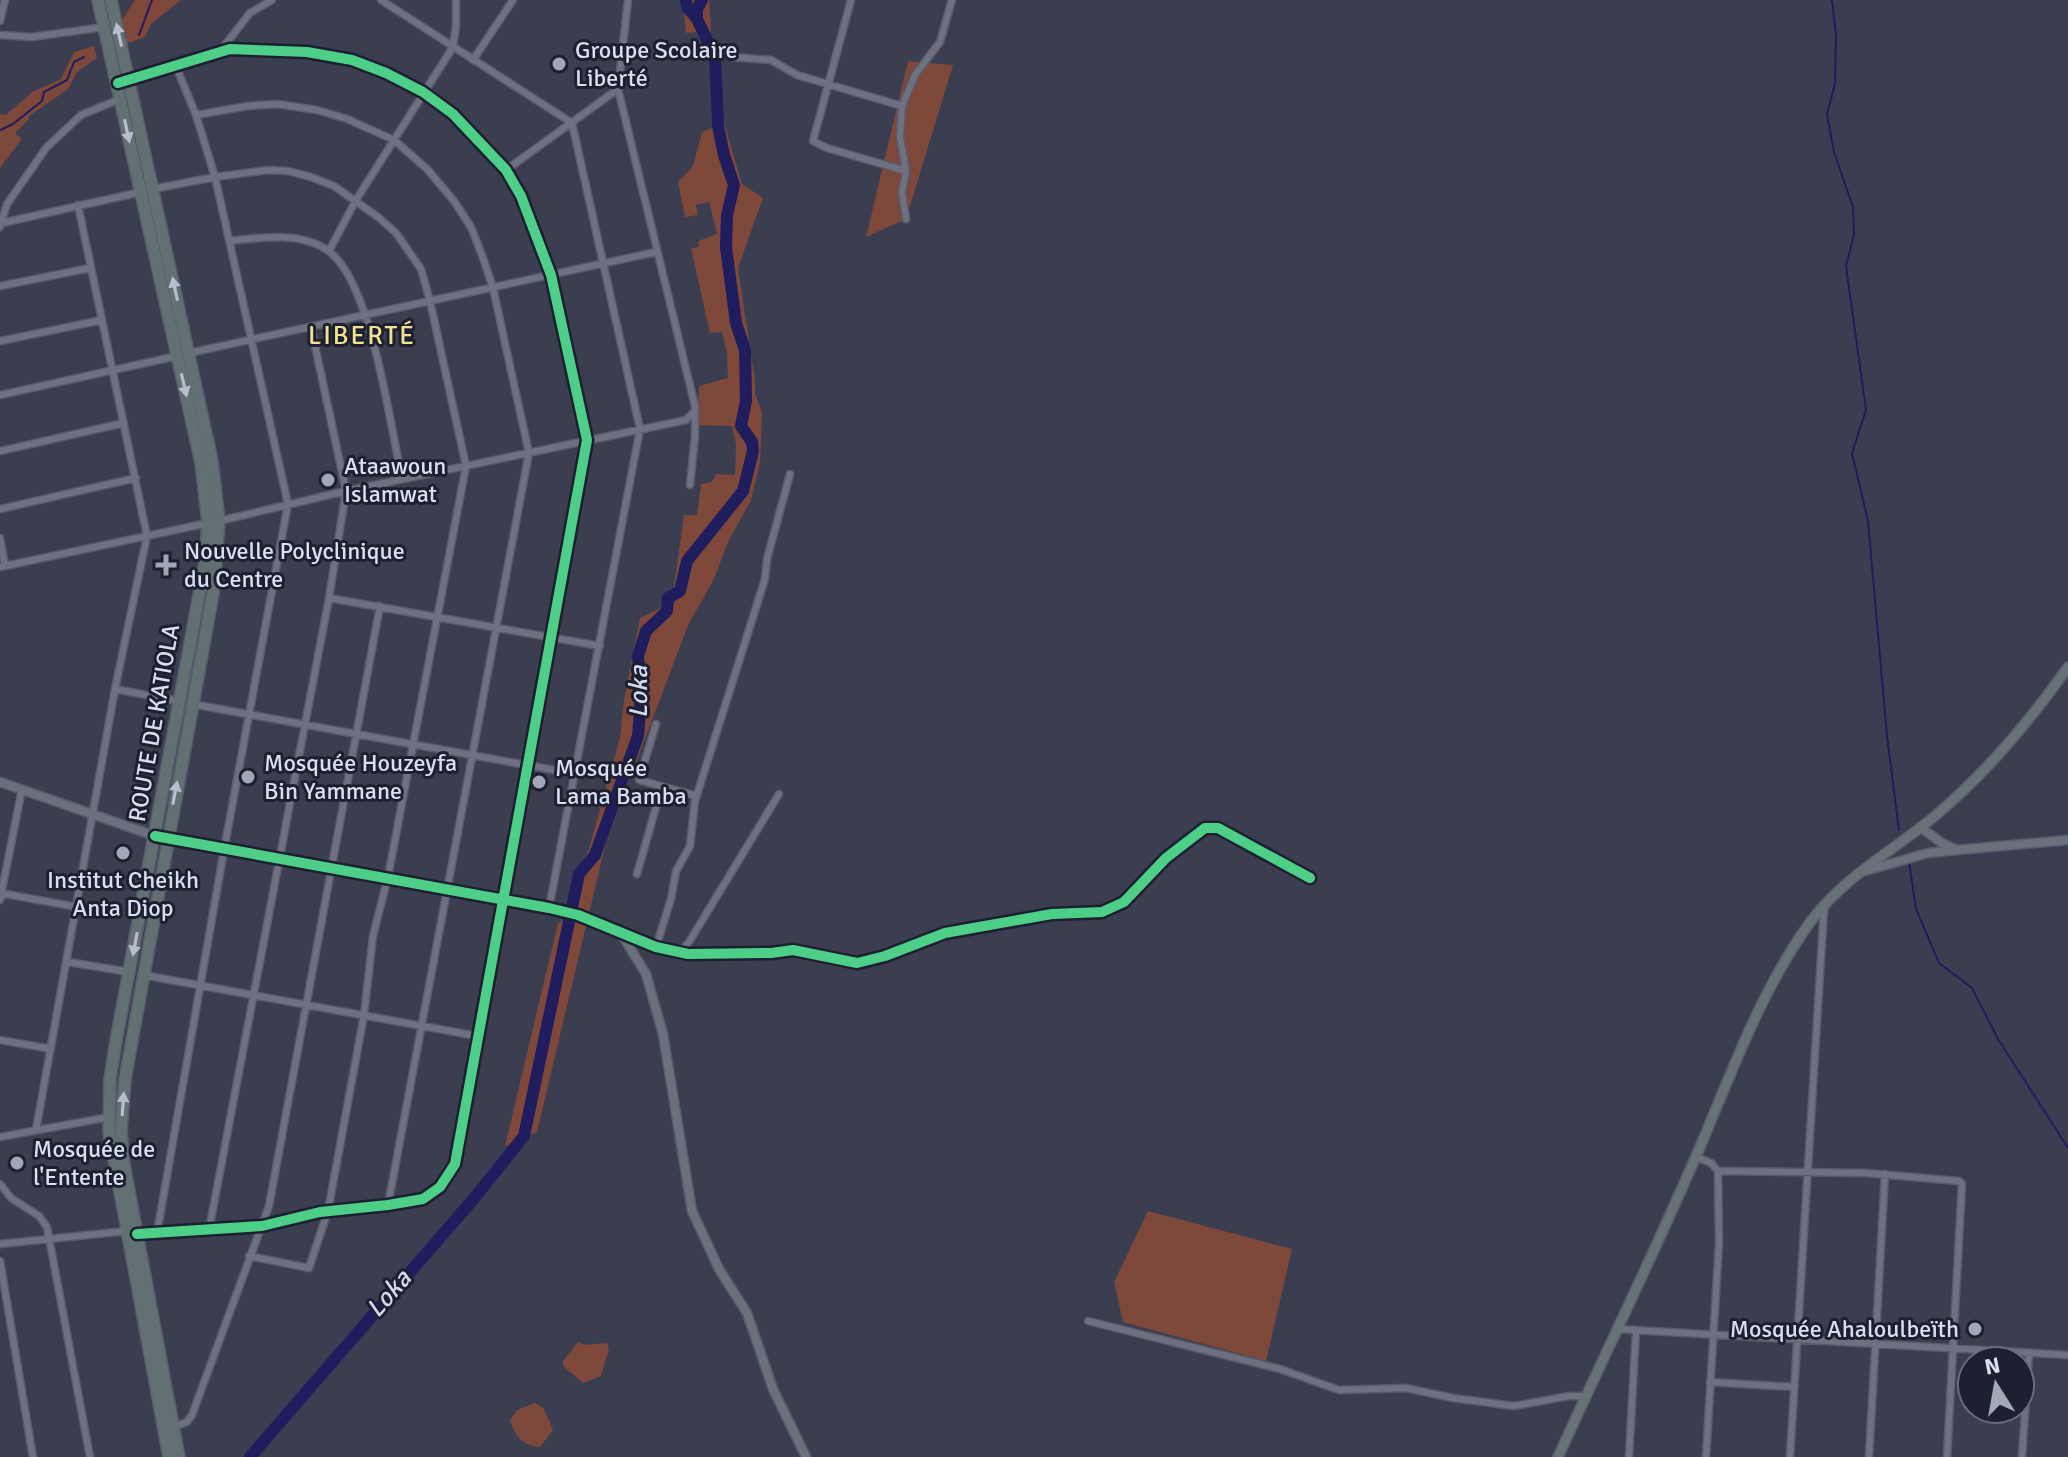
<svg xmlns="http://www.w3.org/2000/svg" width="2068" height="1457" viewBox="0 0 2068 1457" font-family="Signika,sans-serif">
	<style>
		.green { fill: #7e483b }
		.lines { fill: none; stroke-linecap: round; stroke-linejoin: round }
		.stream { stroke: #1f1d5e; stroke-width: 2 }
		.river { stroke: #1f1d5e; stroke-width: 12 }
		.street-casing { stroke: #585b6b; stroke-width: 9 }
		.secondary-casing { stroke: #585b6b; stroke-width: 11 }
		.primary-casing { stroke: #585b6b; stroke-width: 12 }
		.highway-casing { stroke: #585b6b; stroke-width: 14 }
		.street { stroke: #6f7180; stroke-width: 6 }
		.secondary { stroke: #6b717c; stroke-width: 8 }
		.primary { stroke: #677178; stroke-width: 9 }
		.highway { stroke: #627073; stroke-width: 11 }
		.cycleway-casing { stroke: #1d2030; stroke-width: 15 }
		.cycleway { stroke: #4dcf88; stroke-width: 10 }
		.oneway { fill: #b6bdcd }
		.poi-dot { fill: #a2a6bb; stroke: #1d2030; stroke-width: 3 }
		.labels { text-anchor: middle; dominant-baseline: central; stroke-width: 6; stroke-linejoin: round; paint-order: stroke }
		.poi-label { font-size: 24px; fill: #dadef4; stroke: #1d2030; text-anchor: start }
		.street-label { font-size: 24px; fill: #dadef4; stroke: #1d2030 }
		.neighbourhood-label { font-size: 26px; letter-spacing: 2px; fill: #f4e294; stroke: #1d2030 }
		.water-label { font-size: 26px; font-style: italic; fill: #d5d9ee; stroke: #1d2030 }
	</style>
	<rect width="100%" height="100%" fill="#3b3e51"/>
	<!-- green -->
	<path class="green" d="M135,0H181L151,24L145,37L125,44L120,23Z
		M683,0H709L711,31L686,33Z
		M94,46L97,58L77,72L68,89L29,116V119L15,133L22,139L0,168V114L6,115L32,92L61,79L74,52Z
		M908,61L953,65L906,219L866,237Z
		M724,123L742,184L763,198L738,268L755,380V393L762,413L761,442L760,462L751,500L728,542L714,579L688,625L606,842L537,1132L505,1146L558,923L568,918L577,871L588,852L620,738L624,700L640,618L663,607L674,587L684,515H697L701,484L712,482L716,474L735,475L736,444L732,426L698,425L699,386L728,378L727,353L722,332L710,333L691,248L699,247L698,241L717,234L709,202L696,205L698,215L685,217L678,182L693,166L702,132Z
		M1148,1211L1292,1249L1266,1361L1123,1322L1114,1282Z
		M578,1342L584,1345L607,1343L609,1349L601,1376L583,1383L563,1366V1361Z
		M535,1403L544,1409L553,1430L540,1447C523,1446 515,1436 510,1420L517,1410Z"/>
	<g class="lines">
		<!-- stream -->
		<path class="stream" d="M1832,0L1836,35L1835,84L1827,114L1834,152L1853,207L1854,235L1846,266L1866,410L1852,453L1868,521L1887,736L1899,830
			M139,35L152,0
			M0,130L13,124L42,101L44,92L67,80L74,62L84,57
			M1909,862L1916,909L1939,963L1972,988L1998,1039L2068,1148"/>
		<!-- river -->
		<path class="river" d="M686,0L687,7L697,19
			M250,1457L476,1196L524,1136L579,874L595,855L638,736L641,697L638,656L646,631L667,611L668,598L680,591L687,561L743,491L753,451L752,442L741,426L746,401L745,350L736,323L726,247L727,215L734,185L724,155L718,126L715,56L697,19V9L702,0"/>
		<defs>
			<path id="street" d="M381,0L572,123L640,429L549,908
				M628,0L618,89L695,406V436L690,485
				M851,0L813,141L827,148L906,171
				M0,21L5,0
				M0,35L32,37L104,27
				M221,50L250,13L272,0
				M722,52L733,57L771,60L797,75L902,106
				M473,60L513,0
				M118,83L230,49L307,52L352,60L386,73L423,92L453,114L506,170L521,196L551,275L587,440L455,1164L440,1187L423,1199L388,1205L320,1212L262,1226L137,1234
				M196,115L248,106L277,104L317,110L347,119L394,140L427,169L454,201L471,227L483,258L493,288L529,453L388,1205
				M506,170L618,89
				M153,189L215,177L268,170L288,171L311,177L334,186L378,217L396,233L421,269L430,301L466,466L388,877L373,936L364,1015L328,1211L309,1268L249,1256
				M906,219L902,193L906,171L900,137L902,106L915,75L940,42L952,0
				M2,223L141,192
				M0,227L7,204L46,148L81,115L120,99
				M230,241C260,237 305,231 331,253C372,287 390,424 402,479
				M329,251L356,200L453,47L456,26V0
				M0,286L90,268
				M0,341L102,320
				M189,353L656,252
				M0,395L177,356
				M0,451L124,423
				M0,509L136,478
				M219,521L346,491L686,420L694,412
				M0,538L5,566
				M0,567L208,523
				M329,598L600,646
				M115,689L178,701
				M192,704L576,774
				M656,724L639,780L697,796
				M637,874L662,786
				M0,893L77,907
				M0,900L22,789
				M622,933L656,947L688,954L771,953L793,950L857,963L885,956L945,933L1052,914L1102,912L1124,902L1166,858L1205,828H1218L1310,878
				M656,947L671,899L676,871L690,846L695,801L765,579L767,559L790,474
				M680,952L689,942L779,794
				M68,962L129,972
				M143,975L477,1036
				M0,1040L51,1049
				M36,1130L115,689L147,536L78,205
				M0,1137L109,1117
				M1696,1157L1711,1163L1718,1171L1719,1243L1706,1457
				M1718,1171L1866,1173L1959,1181L1962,1184L1947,1457
				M0,1184L11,1198L39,1216L47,1227L90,1457
				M209,1230L329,598L346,491L311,327
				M157,1233L224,850L288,504L215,177L196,115L175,64
				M0,1244L126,1231
				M0,1261L33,1457
				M1088,1321L1280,1369L1339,1390L1406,1388L1453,1398L1514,1406L1569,1396H1586
				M1617,1329L2068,1355
				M1710,1382L1794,1387
				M173,1427L187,1422L192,1415L269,1206L380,606
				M1629,1457L1636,1330
				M1790,1457L1824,909
				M1869,1457L1885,1174
				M2022,1457L2029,1353"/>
			<path id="secondary" d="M0,782L155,836L501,897L578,915L620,932L646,974L663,1034L692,1211L719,1269L747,1313L773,1389L806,1457
				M1920,827L1942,843L1957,850L2068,840
				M1865,871L1928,853L1957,850"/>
			<path id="primary" d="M1558,1457C1604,1356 1653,1256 1697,1154C1731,1075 1760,991 1811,921C1845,876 1893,851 1935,816C1986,773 2030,721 2068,667"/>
			<path id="highway" d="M98,0L201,463L208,523L205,563L116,1041L110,1079L109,1132L169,1457
				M111,0L212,461L219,521L214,588L125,1079L121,1130L124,1165L179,1457"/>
		</defs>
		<!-- street casing -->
		<use href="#street" class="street-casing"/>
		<!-- secondary casing -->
		<use href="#secondary" class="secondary-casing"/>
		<!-- primary casing -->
		<use href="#primary" class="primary-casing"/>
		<!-- highway casing -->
		<use href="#highway" class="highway-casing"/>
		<!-- street -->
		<use href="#street" class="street"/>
		<!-- secondary -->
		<use href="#secondary" class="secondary"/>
		<!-- primary -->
		<use href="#primary" class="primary"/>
		<!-- highway -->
		<use href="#highway" class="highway"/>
		<defs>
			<path id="cycleway" d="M118,83L230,49L307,52L352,60L386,73L423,92L453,114L506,170L521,196L551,275L587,440L455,1164L440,1187L423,1199L388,1205L320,1212L262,1226L137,1234
				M155,836L549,908L578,915L656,947L688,954L771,953L793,950L857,963L885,956L945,933L1052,914L1102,912L1124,902L1166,858L1205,828H1218L1310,878"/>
		</defs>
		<!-- cycleway casing -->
		<use href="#cycleway" class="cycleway-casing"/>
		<!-- cycleway -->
		<use href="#cycleway" class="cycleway"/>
	</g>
	<!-- one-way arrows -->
	<defs><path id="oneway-solid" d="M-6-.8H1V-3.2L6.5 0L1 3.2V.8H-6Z" transform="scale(2)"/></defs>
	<g class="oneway">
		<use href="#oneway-solid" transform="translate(119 35) rotate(-103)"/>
		<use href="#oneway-solid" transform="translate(127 131) rotate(78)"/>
		<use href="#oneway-solid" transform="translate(175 289) rotate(-102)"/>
		<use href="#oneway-solid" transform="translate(184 385) rotate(77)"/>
		<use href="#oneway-solid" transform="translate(175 793) rotate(-79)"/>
		<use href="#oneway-solid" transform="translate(135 944) rotate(101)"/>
		<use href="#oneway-solid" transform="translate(123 1104) rotate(-86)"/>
	</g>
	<!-- markers -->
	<g class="poi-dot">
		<circle cx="559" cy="64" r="8"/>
		<circle cx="328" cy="480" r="8"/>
		<path d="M162 553h8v8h8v8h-8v8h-8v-8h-8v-8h8z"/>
		<circle cx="248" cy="777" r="8"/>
		<circle cx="539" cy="782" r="8"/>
		<circle cx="123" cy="853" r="8"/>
		<circle cx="17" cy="1163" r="8"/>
		<circle cx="1975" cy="1329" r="8"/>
	</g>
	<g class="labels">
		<!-- poi labels -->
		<g class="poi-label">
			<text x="575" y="50">Groupe Scolaire<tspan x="575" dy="28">Liberté</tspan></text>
			<text x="344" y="466">Ataawoun<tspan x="344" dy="28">Islamwat</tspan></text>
			<text x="184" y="551">Nouvelle Polyclinique<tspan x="184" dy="28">du Centre</tspan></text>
			<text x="264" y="763">Mosquée Houzeyfa<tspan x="264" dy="28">Bin Yammane</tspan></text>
			<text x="555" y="768">Mosquée<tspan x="555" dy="28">Lama Bamba</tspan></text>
			<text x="123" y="880" text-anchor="middle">Institut Cheikh<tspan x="123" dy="28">Anta Diop</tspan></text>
			<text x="33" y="1149">Mosquée de<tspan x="33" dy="28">l'Entente</tspan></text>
			<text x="1959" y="1329" text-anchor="end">Mosquée Ahaloulbeïth</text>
		</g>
		<!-- street labels -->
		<g class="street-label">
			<text transform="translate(154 723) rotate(-80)">ROUTE DE KATIOLA</text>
		</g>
		<!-- neighbourhood labels -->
		<g class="neighbourhood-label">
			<text x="362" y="336">LIBERTÉ</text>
		</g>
		<!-- water labels -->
		<g class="water-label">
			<text transform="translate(639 692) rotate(-90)">Loka</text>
			<text transform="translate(389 1294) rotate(-49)">Loka</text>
		</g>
	</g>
	<!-- north arrow -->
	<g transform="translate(1996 1385) rotate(349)"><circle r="38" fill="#1d2030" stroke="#696c7e" stroke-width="2"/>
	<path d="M0-6L14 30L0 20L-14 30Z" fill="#a2a6bb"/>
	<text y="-12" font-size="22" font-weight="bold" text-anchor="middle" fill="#dadef4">N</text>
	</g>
</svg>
